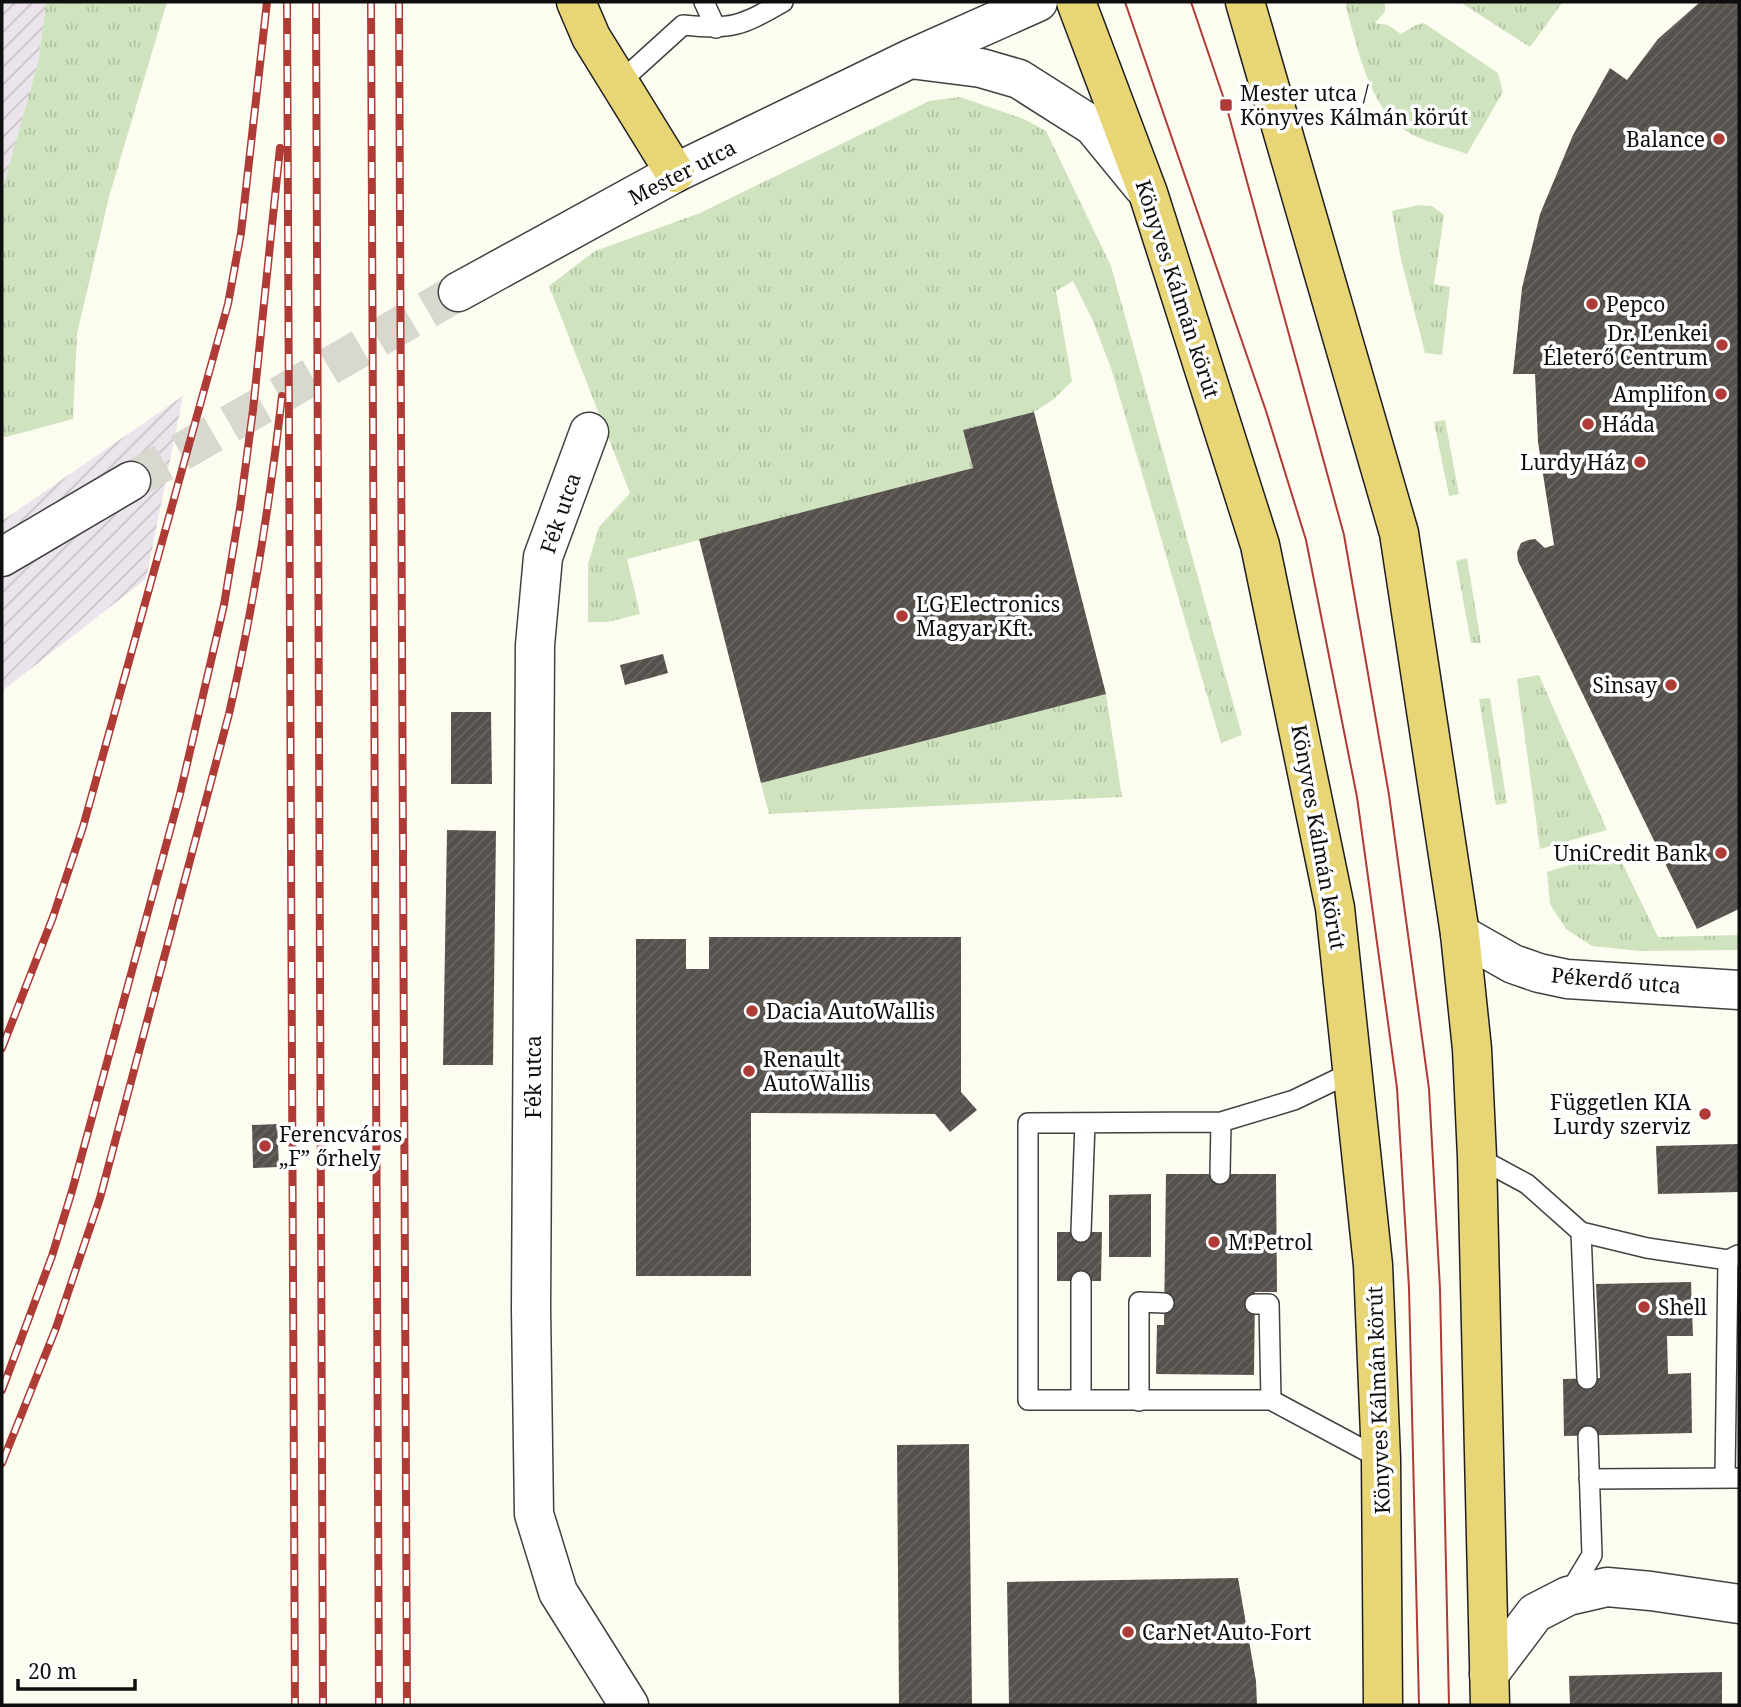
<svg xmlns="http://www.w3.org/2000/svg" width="1741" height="1707" viewBox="0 0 1741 1707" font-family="'Noto Serif',serif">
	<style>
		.industrial { fill: url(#industrial-furrows) }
		.grass { fill: url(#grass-tufts) }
		.building { fill: url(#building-hatch) }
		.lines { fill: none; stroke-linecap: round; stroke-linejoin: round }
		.tertiary-tunnel { stroke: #d9d8cf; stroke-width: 38; stroke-dasharray: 38 19; stroke-linecap: butt }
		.service-casing { stroke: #414141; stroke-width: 22 }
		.minor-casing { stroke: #414141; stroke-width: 41 }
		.tertiary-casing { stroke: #414141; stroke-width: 41 }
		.primary-casing { stroke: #1f1f1f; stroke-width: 41 }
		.service { stroke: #fff; stroke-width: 19 }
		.minor { stroke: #fff; stroke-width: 38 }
		.tertiary { stroke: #fff; stroke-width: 38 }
		.primary { stroke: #e8d676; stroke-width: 38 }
		.tram { stroke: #ae3b36; stroke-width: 2 }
		.rail-casing { stroke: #ae3b36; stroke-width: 8 }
		.rail { stroke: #fff; stroke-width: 5; stroke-dasharray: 16; stroke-linecap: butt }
		.poi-dot { fill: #ae3b36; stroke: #fff; stroke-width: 2.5 }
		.labels { text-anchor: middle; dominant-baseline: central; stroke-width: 7; stroke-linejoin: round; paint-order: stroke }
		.poi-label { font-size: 21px; fill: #0e0e0e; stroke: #fff; text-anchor: start }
		.street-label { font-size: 21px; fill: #0e0e0e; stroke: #fff }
	</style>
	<defs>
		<pattern id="industrial-furrows" width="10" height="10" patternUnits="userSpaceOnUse" patternTransform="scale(1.75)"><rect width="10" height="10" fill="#ece4ec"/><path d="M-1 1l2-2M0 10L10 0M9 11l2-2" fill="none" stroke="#c9c2c9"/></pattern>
		<pattern id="grass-tufts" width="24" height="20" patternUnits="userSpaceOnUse" patternTransform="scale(1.75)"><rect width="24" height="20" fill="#cfe4be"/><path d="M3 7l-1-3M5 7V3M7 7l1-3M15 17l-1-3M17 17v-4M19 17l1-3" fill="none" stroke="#b1c2a2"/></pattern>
		<pattern id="building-hatch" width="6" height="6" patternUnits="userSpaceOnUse" patternTransform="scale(1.75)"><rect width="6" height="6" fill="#56514c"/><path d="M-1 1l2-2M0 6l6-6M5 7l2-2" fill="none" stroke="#696561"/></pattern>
	</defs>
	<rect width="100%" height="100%" fill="#fdfcf1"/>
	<!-- industrial -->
	<path class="industrial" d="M2,2H46L39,58L2,192Z
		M183,396L146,579L2,691V521Z"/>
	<!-- grass -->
	<path class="grass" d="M46,2H167L109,197L77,334L73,419L6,437H2V192L39,58Z
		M1347,2H1385V12L1375,23L1388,25L1401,34L1416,25L1424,23L1498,73L1503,92L1467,154C1448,147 1423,142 1406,131C1370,110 1356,44 1346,6Z
		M1464,2H1563L1530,47L1463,4Z
		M960,97L1024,119L1046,131L1111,266L1242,735L1221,743L1112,371L1093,321L1073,281L1056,291L1072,381L1054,399L1034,412L963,430L973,468L627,559L640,614L608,622H588V564L599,527L630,493L549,286L595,251L700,213L929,101Z
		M1418,205L1432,206L1444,215L1434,284L1450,287L1442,355L1425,353L1401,259L1392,211Z
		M1445,420L1459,494L1449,496L1434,422Z
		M1467,558L1481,643H1471L1456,561Z
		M1539,675L1607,830L1540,849L1517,679Z
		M1106,694L1122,797L769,814L761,783Z
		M1490,698L1507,803L1496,805L1479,699Z
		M1616,850L1658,937L1739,935V950L1639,951L1592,946L1566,929L1550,904L1547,872Z"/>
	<!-- building -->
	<path class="building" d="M1700,2H1739V909L1697,929L1518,561L1517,552L1521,543L1528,540L1535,539L1545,548L1554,545L1538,442L1535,374H1513L1522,288L1540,214L1573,135L1610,68L1627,80L1658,39Z
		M1034,412L1106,694L761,783L699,539L973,468L963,430Z
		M663,654L668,673L625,685L620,665Z
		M451,712H491L492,784H451Z
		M447,830L496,831L493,1065H443Z
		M709,937H961V1092L977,1110L950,1132L935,1114L751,1113V1276H636V939H686V969H709Z
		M277,1124L279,1167L253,1168L252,1125Z
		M1739,1144V1192L1658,1194L1656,1146Z
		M1166,1174H1276L1277,1292H1255L1254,1375L1156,1374L1157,1325H1164Z
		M1151,1194V1257H1109V1195Z
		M1057,1232H1102L1101,1281H1057Z
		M1691,1282L1693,1336H1667L1668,1374L1691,1373L1692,1433L1564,1436L1563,1379L1600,1378L1596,1284Z
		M969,1444L972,1705H899L897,1445Z
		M1238,1578L1256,1681L1257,1705H1009L1007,1582Z
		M1722,1672V1705H1570L1569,1676Z"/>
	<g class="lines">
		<!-- tertiary-tunnel -->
		<path class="tertiary-tunnel" d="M131,481L458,292"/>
		<defs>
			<path id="service" d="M704,2L716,28
				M619,83L683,25C732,30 741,26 783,2
				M1221,1122L1028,1123V1400H1271
				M1477,1157L1527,1184L1581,1232L1587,1379
				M1220,1174L1221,1122L1294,1100L1354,1071
				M1081,1232L1085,1123
				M1581,1232L1647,1248L1728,1260L1738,1255
				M1081,1281V1400
				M1255,1304H1269L1271,1400L1381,1459
				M1139,1401V1302L1164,1303
				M1725,1477L1728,1260
				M1589,1479L1739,1478
				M1568,1595L1592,1555L1588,1436"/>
			<path id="minor" d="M589,432L543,557L535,645L531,1309L534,1514L558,1592L629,1705
				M1460,934L1513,964L1539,973L1567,979L1739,990
				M1489,1674L1535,1613L1568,1596L1607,1587L1651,1591L1739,1604"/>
			<path id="tertiary" d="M910,59L981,68L1019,79L1093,126L1143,187
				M458,292L675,173L910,59L1038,2
				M2,557L131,481"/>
			<path id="primary" d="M576,2L591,37L675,173
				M1076,2L1148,193L1260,545L1335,908L1373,1265L1381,1459L1383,1705
				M1245,2L1399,533L1460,934L1472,1049L1477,1157L1490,1705"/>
		</defs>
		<!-- service casing -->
		<use href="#service" class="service-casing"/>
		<!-- minor casing -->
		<use href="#minor" class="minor-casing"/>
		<!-- tertiary casing -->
		<use href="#tertiary" class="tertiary-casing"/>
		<!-- primary casing -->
		<use href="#primary" class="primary-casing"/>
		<!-- service -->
		<use href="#service" class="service"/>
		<!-- minor -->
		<use href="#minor" class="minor"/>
		<!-- tertiary -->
		<use href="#tertiary" class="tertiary"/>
		<!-- primary -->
		<use href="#primary" class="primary"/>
		<!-- tram -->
		<path class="tram" d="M1125,2L1266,411L1306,540L1357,797L1397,1088L1409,1288L1419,1705
			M1191,2L1226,105L1344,535L1389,795L1429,1089L1440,1289L1449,1705"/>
		<defs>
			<path id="rail" d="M287,2L295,1705
				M316,2L323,1705
				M371,2L379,1705
				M399,2L407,1705
				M2,1048L53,917L83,827L228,304L241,233L267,2
				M2,1390L52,1256L72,1191L180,794L224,605L240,508L253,410L280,148
				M2,1463L56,1328L100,1198L229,714C253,609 270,503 282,396"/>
		</defs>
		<!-- rail casing -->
		<use href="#rail" class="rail-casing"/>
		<!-- rail -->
		<use href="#rail" class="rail"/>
	</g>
	<!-- markers -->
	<g class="poi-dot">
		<rect x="1219" y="98" width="14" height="14" rx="3.5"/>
		<circle cx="1719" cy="139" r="7"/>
		<circle cx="1592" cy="304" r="7"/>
		<circle cx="1722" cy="345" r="7"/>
		<circle cx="1721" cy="394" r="7"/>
		<circle cx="1588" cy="424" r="7"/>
		<circle cx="1640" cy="462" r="7"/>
		<circle cx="902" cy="616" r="7"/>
		<circle cx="1671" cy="685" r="7"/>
		<circle cx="1721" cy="853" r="7"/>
		<circle cx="752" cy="1011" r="7"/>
		<circle cx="749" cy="1071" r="7"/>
		<circle cx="1705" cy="1114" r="7"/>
		<circle cx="265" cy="1146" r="7"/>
		<circle cx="1214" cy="1242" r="7"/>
		<circle cx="1644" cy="1307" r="7"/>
		<circle cx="1128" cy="1632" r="7"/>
	</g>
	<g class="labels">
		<!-- poi labels -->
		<g class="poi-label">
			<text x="1240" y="93">Mester utca /<tspan x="1240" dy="24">Könyves Kálmán körút</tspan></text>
			<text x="1705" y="139" text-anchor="end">Balance</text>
			<text x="1606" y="304">Pepco</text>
			<text x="1708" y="333" text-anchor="end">Dr. Lenkei<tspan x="1708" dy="24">Életerő Centrum</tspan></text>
			<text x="1707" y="394" text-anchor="end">Amplifon</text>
			<text x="1602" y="424">Háda</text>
			<text x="1626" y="462" text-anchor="end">Lurdy Ház</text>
			<text x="916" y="604">LG Electronics<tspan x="916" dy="24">Magyar Kft.</tspan></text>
			<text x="1657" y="685" text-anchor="end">Sinsay</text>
			<text x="1707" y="853" text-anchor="end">UniCredit Bank</text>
			<text x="766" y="1011">Dacia AutoWallis</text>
			<text x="763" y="1059">Renault<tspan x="763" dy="24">AutoWallis</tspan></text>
			<text x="1691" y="1102" text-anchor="end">Független KIA<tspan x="1691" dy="24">Lurdy szerviz</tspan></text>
			<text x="279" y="1134">Ferencváros<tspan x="279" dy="24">„F” őrhely</tspan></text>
			<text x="1228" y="1242">M.Petrol</text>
			<text x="1658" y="1307">Shell</text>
			<text x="1142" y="1632">CarNet Auto-Fort</text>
		</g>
		<!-- street labels -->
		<g class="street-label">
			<text transform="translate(682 172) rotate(-27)">Mester utca</text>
			<text transform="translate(1178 289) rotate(72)">Könyves Kálmán körút</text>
			<text transform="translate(560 513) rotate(-71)">Fék utca</text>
			<text transform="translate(1319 837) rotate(80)">Könyves Kálmán körút</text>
			<text transform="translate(1616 980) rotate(5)">Pékerdő utca</text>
			<text transform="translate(533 1077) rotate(-90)">Fék utca</text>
			<text transform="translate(1378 1400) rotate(-92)">Könyves Kálmán körút</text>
		</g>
	</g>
	<!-- border -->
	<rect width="1741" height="1707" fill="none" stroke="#0e0e0e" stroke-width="7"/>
	<!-- scale -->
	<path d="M18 1679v10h117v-10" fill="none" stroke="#0e0e0e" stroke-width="3.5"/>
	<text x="28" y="1679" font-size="21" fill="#0e0e0e" stroke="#ffffff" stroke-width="5" paint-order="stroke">20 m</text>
</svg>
